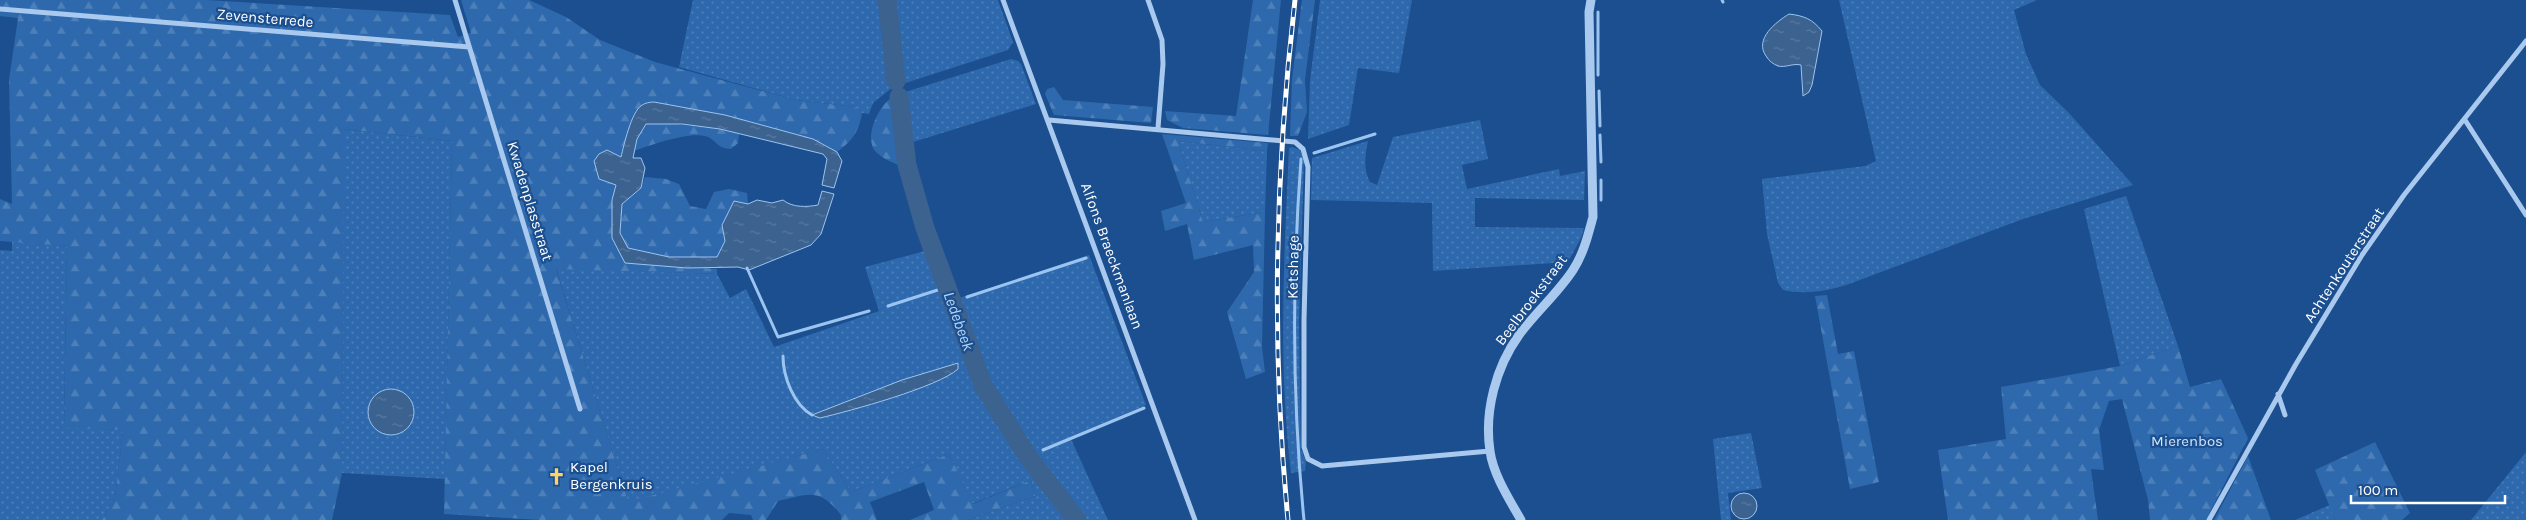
<svg xmlns="http://www.w3.org/2000/svg" width="2526" height="520" viewBox="0 0 2526 520" font-family="Karla,sans-serif">
	<style>
		.grass { fill: url(#grass-dots) }
		.forest { fill: url(#forest-firs) }
		.water { fill: url(#water-ripples); stroke: #9cc4f0 }
		.lines { fill: none; stroke-linecap: round; stroke-linejoin: round }
		.stream { stroke: #9cc4f0; stroke-width: 3 }
		.river { stroke: #3c6290; stroke-width: 19 }
		.minor { stroke: #a9c9ee; stroke-width: 5 }
		.tertiary { stroke: #a9c9ee; stroke-width: 9 }
		.rail-casing { stroke: #fff; stroke-width: 5 }
		.rail { stroke: #1b4f8f; stroke-width: 3; stroke-dasharray: 9; stroke-linecap: butt }
		.labels { text-anchor: middle; dominant-baseline: central; stroke-width: 4.5; stroke-linejoin: round; paint-order: stroke }
		.street-label { font-size: 15px; fill: #fff; stroke: #1b4f8f }
		.park-label { font-size: 15px; fill: #cfe3fa; stroke: #1b4f8f }
		.poi-label { font-size: 15px; fill: #fff; stroke: #1b4f8f; text-anchor: start }
		.water-label { font-size: 16px; font-style: italic; fill: #b5d3f5; stroke: #1b4f8f }
	</style>
	<defs>
		<pattern id="grass-dots" width="8" height="8" patternUnits="userSpaceOnUse" patternTransform="scale(1.25)"><rect width="8" height="8" fill="#2e69ad"/><path d="M2 2h.1M6 6h.1" fill="none" stroke="#4d80b9" stroke-width="1.8" stroke-linecap="round"/></pattern>
		<pattern id="forest-firs" width="22" height="20" patternUnits="userSpaceOnUse" patternTransform="scale(1.25)"><rect width="22" height="20" fill="#2e69ad"/><path d="M5 1l3.5 6h-7zM16 11l3.5 6h-7z" fill="#4d80b9"/></pattern>
		<pattern id="water-ripples" width="26" height="14" patternUnits="userSpaceOnUse" patternTransform="scale(1.25)"><rect width="26" height="14" fill="#3c6290"/><path d="M2 4q2-2 4 0t4 0M15 11q2-2 4 0t4 0" fill="none" stroke="#597aa1"/></pattern>
	</defs>
	<rect width="100%" height="100%" fill="#1b4f8f"/>
	<!-- grass -->
	<path class="grass" d="M693,0H998L1013,42L1008,50L893,87L873,103L869,114L862,113L855,107L796,100L679,67Z
		M1320,0H1412L1399,73L1358,68L1349,125L1308,139L1310,81Z
		M1839,0H2037L2014,10L2026,54L2040,85L2068,112L2133,185L2023,219L1849,284C1828,291 1804,295 1783,290L1778,283L1767,234L1762,179L1865,166L1876,161Z
		M1011,59L1018,61L1021,64L1036,104L910,143L902,93Z
		M1480,120L1488,159L1462,165L1467,189L1559,169L1560,176L1585,171L1584,200L1475,198V227L1584,228L1581,238L1568,262L1433,271L1432,203L1311,200L1312,158L1368,141C1365,155 1363,170 1370,182L1377,185L1393,137Z
		M343,129L452,141L445,479L342,473Z
		M1178,141L1267,151L1265,212L1203,222Z
		M1292,147L1300,150L1304,159L1299,322L1301,449L1306,462L1305,471L1291,473C1278,364 1284,257 1289,148Z
		M2126,196L2178,346L2120,366L2084,209Z
		M12,241L67,246L64,427L123,430L115,497L102,520H0V250L12,251Z
		M925,251L968,368L996,423L1034,477L1070,520H968L1035,496L1031,480L972,504L949,454L851,492L823,449L628,503L556,268L717,274L730,298L746,289L774,347L879,311L865,267Z
		M1089,255L1146,405L1070,437L1108,520H1083L1054,485L1038,457L1015,431L987,381L971,348L960,310L959,298Z
		M1751,433L1762,488L1728,493L1731,520H1721L1713,439Z
		M2526,452V520H2471Z
		M2330,505L2335,520H2295L2325,507Z"/>
	<!-- forest -->
	<path class="forest" d="M0,0H206L450,15L458,37L471,33L461,0H529L566,17L600,40L655,62L796,100L855,107L862,113C859,132 852,141 837,152L813,139L725,115L653,102L642,104L631,125L612,200L625,262L717,269V274L556,269L628,502L823,449L851,492L949,454L973,504L1031,480L1035,496L968,520H910L934,510L924,482L870,502L877,520H841V515C819,487 809,494 778,501L766,520H753L751,515L729,513L722,520H540L444,514L452,141L344,129L342,473L332,520H102L115,497L123,430L64,428L67,246L0,241V199L12,204L9,80L18,18L0,16Z
		M1253,0H1281L1268,135L1183,128L1167,120L1165,111L1236,116Z
		M1302,0H1315L1305,80L1307,112L1298,136H1290L1292,79Z
		M1054,87L1063,100L1153,107L1151,123L1054,115L1045,94L1047,89Z
		M902,93L911,165L933,232L960,302V310L949,313L925,251L903,167C894,163 882,159 875,151C864,137 878,107 891,98C894,96 899,95 902,93Z
		M656,122L720,129L739,134L738,143L731,149C717,148 719,143 708,137C693,130 650,145 634,151L637,139L646,124Z
		M1162,134L1268,143L1267,151L1178,141L1203,222L1265,212L1262,347L1265,372L1246,379L1227,312L1254,272L1253,245L1194,260L1187,224L1165,231L1161,211L1186,203Z
		M645,177L666,179L679,184L690,206L706,209L714,192L729,189L747,193L748,204L734,201L722,225L725,241L717,257H669L628,249L620,233L622,204L641,189Z
		M1827,295L1838,354L1854,351L1879,482L1850,489L1815,296Z
		M2178,346L2190,387L2221,379L2248,438L2206,520H2150L2148,500L2122,399L2109,401L2099,430L2104,470L2091,469L2098,520H1948L1938,450L2006,439L2001,387L2120,366Z
		M2375,442L2410,513L2402,520H2335L2315,470Z
		M2248,456L2271,520H2214Z"/>
	<!-- water -->
	<path class="water" d="M1789,14C1805,16 1812,19 1822,31L1812,85L1809,92L1803,96L1801,65C1793,63 1785,68 1778,66C1773,64 1769,61 1766,56C1754,39 1776,22 1789,14Z
		M654,102L725,115L813,139L837,152L842,161L834,188L822,185L827,159L823,154L720,129L682,124H646L637,139L633,158H641L645,168L641,188L622,204L620,233L628,248L669,257H717L725,241L722,225L734,201L748,204L757,200L772,203L783,200C793,208 807,207 818,205L822,191L834,194L821,234L811,245L749,270L738,267L687,268L625,263L612,238V200L616,185L599,179L594,161L599,154L607,150L621,157C624,145 631,112 642,105C645,103 650,102 654,102Z
		M958,363V369C938,387 850,411 820,418L812,415L902,380Z
		M368 412a23 23 0 1 1 46 0a23 23 0 1 1-46 0Z
		M1731 506a13 13 0 1 1 26 0a13 13 0 1 1-26 0Z"/>
	<g class="lines">
		<!-- stream -->
		<path class="stream" d="M1722,0L1723,2
			M1598,12V75
			M1599,91L1600,126
			M1600,135L1601,162
			M1314,153L1375,134
			M1301,159C1292,279 1292,400 1304,520
			M1601,180V200
			M747,268L778,337L869,311
			M967,297L1086,258
			M888,306L947,287
			M783,356C783,377 794,405 812,415
			M1043,450L1144,408"/>
		<!-- river -->
		<path class="river" d="M887,0L896,81
			M899,97L907,165L925,228L983,385L1028,457L1077,520"/>
		<!-- minor -->
		<path class="minor" d="M455,0L580,409
			M1003,0L1195,520
			M1148,0L1162,40L1163,64L1158,128
			M0,9L469,47
			M1049,120L1295,142L1303,149L1308,167L1304,320V447L1308,459L1322,466L1490,451
			M2465,120L2526,215
			M2278,394L2285,415
			M2209,520L2296,364L2362,255L2404,195L2526,41"/>
		<!-- tertiary -->
		<path class="tertiary" d="M1521,520C1509,499 1493,474 1490,451C1484,411 1496,367 1519,335C1536,312 1558,293 1573,270C1584,253 1588,235 1593,217L1589,12L1591,0"/>
		<defs>
			<path id="rail" d="M1288,520C1271,347 1275,173 1295,0"/>
		</defs>
		<!-- rail casing -->
		<use href="#rail" class="rail-casing"/>
		<!-- rail -->
		<use href="#rail" class="rail"/>
	</g>
	<!-- icons -->
	<defs>
		<symbol id="church-bare" viewBox="-9 -9 18 18"><path d="M-1.2-6h2.4v3.5h3.3v2.4h-3.3V6h-2.4V-.1h-3.3v-2.4h3.3Z" fill="#ffd166" stroke="#1b4f8f" stroke-width="2.5" paint-order="stroke"/></symbol>
	</defs>
	<g fill-rule="evenodd">
		<use href="#church-bare" x="544" y="464" width="25" height="25"/>
	</g>
	<g class="labels">
		<!-- street labels -->
		<g class="street-label">
			<text transform="translate(265 18) rotate(5)">Zevensterrede</text>
			<text transform="translate(530 201) rotate(73)">Kwadenplasstraat</text>
			<text transform="translate(1112 256) rotate(70)">Alfons Braeckmanlaan</text>
			<text transform="translate(2344 265) rotate(-57)">Achtenkouterstraat</text>
			<text transform="translate(1293 267) rotate(-89)">Ketshage</text>
			<text transform="translate(1531 300) rotate(-53)">Beelbroekstraat</text>
		</g>
		<!-- park labels -->
		<g class="park-label">
			<text x="2187" y="441">Mierenbos</text>
		</g>
		<!-- poi labels -->
		<g class="poi-label">
			<text x="570" y="467">Kapel<tspan x="570" dy="17">Bergenkruis</tspan></text>
		</g>
		<!-- water labels -->
		<g class="water-label">
			<text transform="translate(959 321) rotate(70)">Ledebeek</text>
		</g>
	</g>
	<!-- scale -->
	<path d="M2351 495v8h154v-8" fill="none" stroke="#ffffff" stroke-width="2.5"/>
	<text x="2358" y="495" font-size="15" fill="#ffffff" stroke="#1b4f8f" stroke-width="4" paint-order="stroke">100 m</text>
</svg>
